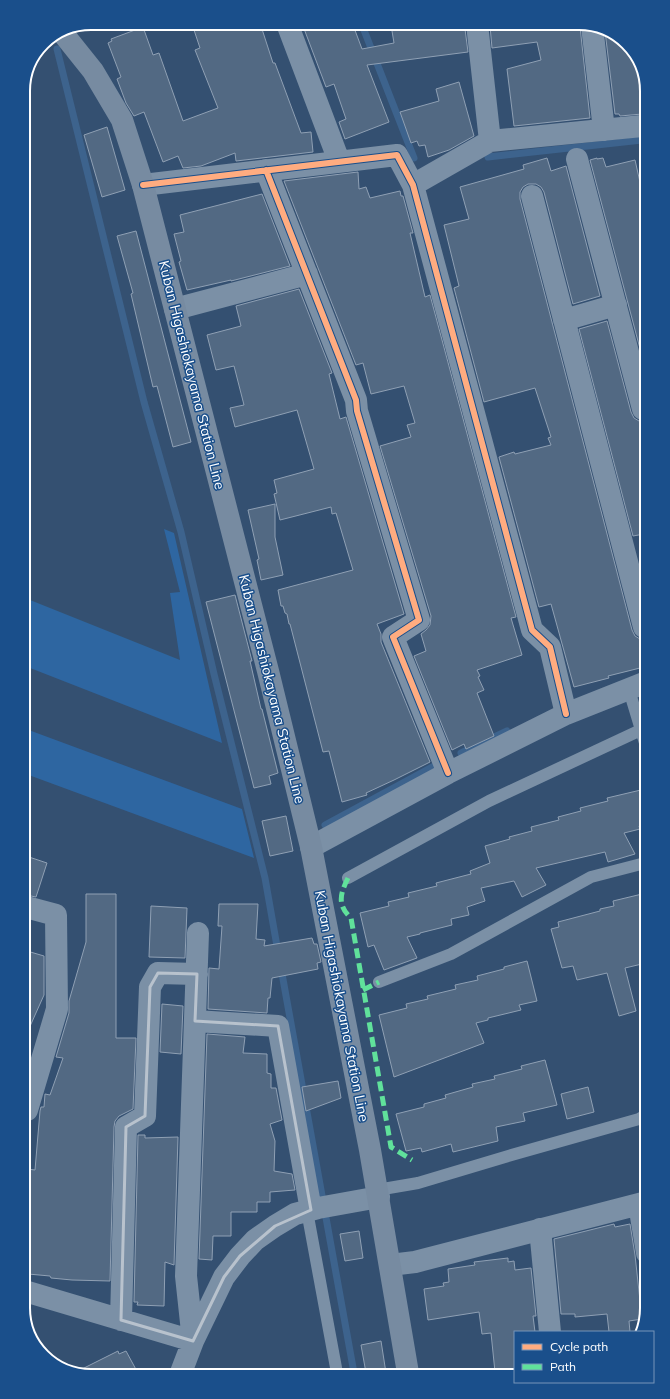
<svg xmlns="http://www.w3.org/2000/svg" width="670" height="1399" viewBox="0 0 670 1399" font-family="Mulish,sans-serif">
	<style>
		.green { fill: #2e66a1 }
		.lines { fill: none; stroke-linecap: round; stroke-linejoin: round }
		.stream { stroke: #3d638d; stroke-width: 7 }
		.building { fill: #526983; stroke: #8fa0b4 }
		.service { stroke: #7b90a6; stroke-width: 12 }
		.minor { stroke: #7b90a6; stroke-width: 22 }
		.secondary { stroke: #778ba1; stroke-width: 22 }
		.quiet { stroke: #60e19b; stroke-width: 5; stroke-dasharray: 10 5; stroke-linecap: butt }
		.cycleway-casing { stroke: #1a4f8b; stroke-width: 8 }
		.cycleway { stroke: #ffac80; stroke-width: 6 }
		.marked { fill: none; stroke: #b8c2cd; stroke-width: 3; stroke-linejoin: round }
		.labels { text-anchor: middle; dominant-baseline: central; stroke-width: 3; stroke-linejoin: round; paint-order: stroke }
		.street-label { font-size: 14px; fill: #fff; stroke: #1a4f8b }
		.rim { fill: none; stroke: #fff; stroke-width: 2 }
	</style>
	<rect width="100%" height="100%" fill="#345071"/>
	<!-- green -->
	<path class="green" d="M164,529L174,533L222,743L25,666V598L180,660L170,593L180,592Z
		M26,729L242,809L254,858L26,774Z"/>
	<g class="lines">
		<!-- stream -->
		<path class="stream" d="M362,25L414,158
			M57,49L144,402L181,532L214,674L265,878L278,952
			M488,157L642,140
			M461,753L507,731
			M325,825L436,765
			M281,968L354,1373"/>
	</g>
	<!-- building -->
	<path class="building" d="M580,23V27L590,118L514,126L507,69L541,60L537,42L492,48L490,26L507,24Z
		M458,24L459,30L465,29L468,52L367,65L389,122L345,139L339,122L346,119L334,84L326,87L303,26L353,25L362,49L394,43L391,25Z
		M261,26L273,63H275L301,133L311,132L313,152L236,161L235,153L201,166L183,168L178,156L163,162L144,112L134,116L126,103L117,79L121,77L108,43L112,41L111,39L143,27L153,55L159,53L183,121L218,108L195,50L200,48L193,27Z
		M605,31L620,37L642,65V114L620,116L619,114H615Z
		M459,82L474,136L449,150L428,157L425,145L419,146L417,141L411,143L400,112L439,101L436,89Z
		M107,127L125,190L102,197L84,135Z
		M547,158L551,171L566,166L600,296L573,304L544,192L541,187L536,184H528L523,187L520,192V199L632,630L635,636L640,639H644V667L608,676L609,678L574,687L551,604L539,607L499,457L514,452L515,454L551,445L548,438L551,437L535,388L484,402L454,288L459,286L444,225L469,219L460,187L524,169L523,165Z
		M597,158V159L603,158L606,167L635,160L642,191L643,360L590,160Z
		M358,172L359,189L366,187L370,198L400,191L401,196H403L413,233H410L425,297L430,295L516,617L511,618L522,655L477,670L480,676L478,677L484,690L477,693L494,736L466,749L464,744L452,750L414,656L426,651L421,634L426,630L430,625L431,616L380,446L411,437L407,425L415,423L404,386L371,394L363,363L356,365L284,181Z
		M262,194L290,266L231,281V280L187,290L179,262L181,261L174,234L184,232L180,215Z
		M136,231L191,442L173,447L157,386L153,387L131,294L133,293L117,236Z
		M299,289L332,373L329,374L340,419L346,417L404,614L377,624L381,634V642L430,762L394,780L366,793L367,795L342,802L329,751L323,752L290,624H289L287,614L285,613L283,606H281L278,590L353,570L336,513L332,514L331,507L280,520L274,494L277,493L274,480L314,469L297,410L235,427L230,408L244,405L234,366L216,370L207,335L241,326L236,306Z
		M607,321L631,412L634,418L639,421H643L644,482L640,483L644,506V534L633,536L579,329Z
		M275,504V537L283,575L261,580L257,560L259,559L248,510Z
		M235,595L252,661H250L261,709H262L278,773L269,776L271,784L254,788L206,602Z
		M645,789V824L639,826L640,829L624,833L635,854L608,862L605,852L536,868L546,885L522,897L514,881L481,888L485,901L467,907L469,915L451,919L452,925L420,933V934L407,937L417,958L384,970L374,945L368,947L360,913L389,906L388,902L409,897L408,893L437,886L436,883L471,874L470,871L490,863L485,846L510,839L509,837L532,831L531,827L559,820L558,817L581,811L580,808L608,801L607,798Z
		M286,816L293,851L270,856L262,821Z
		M26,856L47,863L36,897L26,895Z
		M86,894H116V1038H136L133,1109L119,1116L115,1121L114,1127L110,1281L72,1280L51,1278L50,1276L28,1274V1220L30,1188H28L27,1169L35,1170L40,1111L41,1107H44L45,1094L50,1095L63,1058L56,1057L69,1013V1001L86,942Z
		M642,894L643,897H645L646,963L625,968L636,1011L619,1016L607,973L577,980L573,966L562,968L551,929L559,927L558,922L600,911V909L614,906L613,901Z
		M219,904H258L256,939L265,940L264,946L312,938L314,944H317L321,962L317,963L318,969L272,978L270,998H268L267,1013L208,1009L209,968L219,969L222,926H218Z
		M151,906L187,908L185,958L149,957Z
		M27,951L44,956V995L27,1033Z
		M527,961L537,1001L519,1005L521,1010L488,1018V1020L476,1023L484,1043L394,1077L379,1015L407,1008L406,1004L428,999L427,996L456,989L455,985L478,980L477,976L504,969V967Z
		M162,1004L183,1006L181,1054L160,1052Z
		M207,1034L245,1037L243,1053L267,1054V1073L271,1074V1088H276L282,1120L270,1124L275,1141L274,1171L292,1174L295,1190L270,1192V1202H257V1212H231V1236H213L212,1260L199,1259Z
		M545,1060L557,1105L523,1113L525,1121L496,1127L498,1141L453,1152L451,1144L422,1152L421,1148L406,1151L396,1114L424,1107V1104L446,1098L445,1095L473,1087L472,1084L495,1079L494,1076L522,1069L521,1066Z
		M338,1081L341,1098L306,1111L302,1087Z
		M588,1087L594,1112L567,1119L561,1094Z
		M138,1135H145V1138L178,1137L174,1265L165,1262L164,1306L137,1305L138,1302H134Z
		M614,1224L615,1227L630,1224L635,1255L642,1319L629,1321L630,1332H609L607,1314L575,1317V1314H561L554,1239Z
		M359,1231L363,1258L345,1261L340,1234Z
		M508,1258V1262L514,1261L515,1270L531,1268L536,1316H533L535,1332H515V1372H495L491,1333L482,1334L479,1312L428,1320L424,1289L444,1286L443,1283L449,1282L448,1269L475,1265L474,1262Z
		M381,1341L386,1373H366L361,1345Z
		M118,1351L119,1354L126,1351L139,1375L87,1376L76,1372Z"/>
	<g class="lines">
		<!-- service -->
		<path class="service" d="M629,690L645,743
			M348,878L489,801L645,728
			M379,982L451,954L591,877L645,863
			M377,1190L418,1183L515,1154L639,1119L646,1115
			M307,1211L337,1373"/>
		<!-- minor -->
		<path class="minor" d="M477,24L490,141
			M288,26L339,161
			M592,26L604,130
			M577,159L643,409
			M266,170L356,400L357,411L419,620L393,637L448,773
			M143,185L397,155L413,185L532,630L550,647L566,714
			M413,185L490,141L642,126
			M532,196L644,627
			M175,309L307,274
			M564,320L616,305
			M311,847L448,773L566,714L644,683
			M26,907L56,915L57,1009L27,1110
			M195,1021L278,1026L311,1210
			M639,1204L647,1253
			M540,1229L550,1332
			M390,1265L415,1262L647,1202
			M28,1292L193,1341
			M121,1320L126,1127L145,1116L150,987L158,973L197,974
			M193,1341L186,1276L198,933
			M180,1375L193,1341L224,1277L240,1256L255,1240L275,1226L295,1214L318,1208L379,1197"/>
		<!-- secondary -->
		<path class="secondary" d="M61,31L93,71L122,120L143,185L268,671L311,847L370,1150L408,1373"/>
		<!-- quiet -->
		<path class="quiet" d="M348,878C340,894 337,905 351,918L391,1147L412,1160
			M363,990L379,982"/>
		<defs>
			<path id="cycleway" d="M266,170L356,400L357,411L419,620L393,637L448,773
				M143,185L397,155L413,185L532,630L550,647L566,714"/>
		</defs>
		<!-- cycleway casing -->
		<use href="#cycleway" class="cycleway-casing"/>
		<!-- cycleway -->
		<use href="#cycleway" class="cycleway"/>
	</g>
	<!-- marked area -->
	<path class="marked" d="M158,973L197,974L195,1021L278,1026L311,1210L275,1226L240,1256L224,1277L193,1341L121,1320L126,1127L145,1116L150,987Z"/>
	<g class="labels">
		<!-- street labels -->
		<g class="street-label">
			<text transform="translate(192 375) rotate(76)">Kuban Higashiokayama Station Line</text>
			<text transform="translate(272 689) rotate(76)">Kuban Higashiokayama Station Line</text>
			<text transform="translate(342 1006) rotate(79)">Kuban Higashiokayama Station Line</text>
		</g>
	</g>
	<!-- crop -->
	<path d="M0 0H670V1399H0ZM91 30H579A61 61 0 0 1 640 91V1308A61 61 0 0 1 579 1369H91A61 61 0 0 1 30 1308V91A61 61 0 0 1 91 30Z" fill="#1a4f8b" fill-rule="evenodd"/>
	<path class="rim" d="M91 30H579A61 61 0 0 1 640 91V1308A61 61 0 0 1 579 1369H91A61 61 0 0 1 30 1308V91A61 61 0 0 1 91 30Z"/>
	<!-- legend -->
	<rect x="514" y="1331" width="140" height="52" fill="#1a4f8b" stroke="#7695b9"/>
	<rect x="522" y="1344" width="20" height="6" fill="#ffac80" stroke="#7695b9"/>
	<text x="550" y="1351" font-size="12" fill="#ffffff">Cycle path</text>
	<rect x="522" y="1364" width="20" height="6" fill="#60e19b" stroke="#7695b9"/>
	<text x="550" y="1371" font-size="12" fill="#ffffff">Path</text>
</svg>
